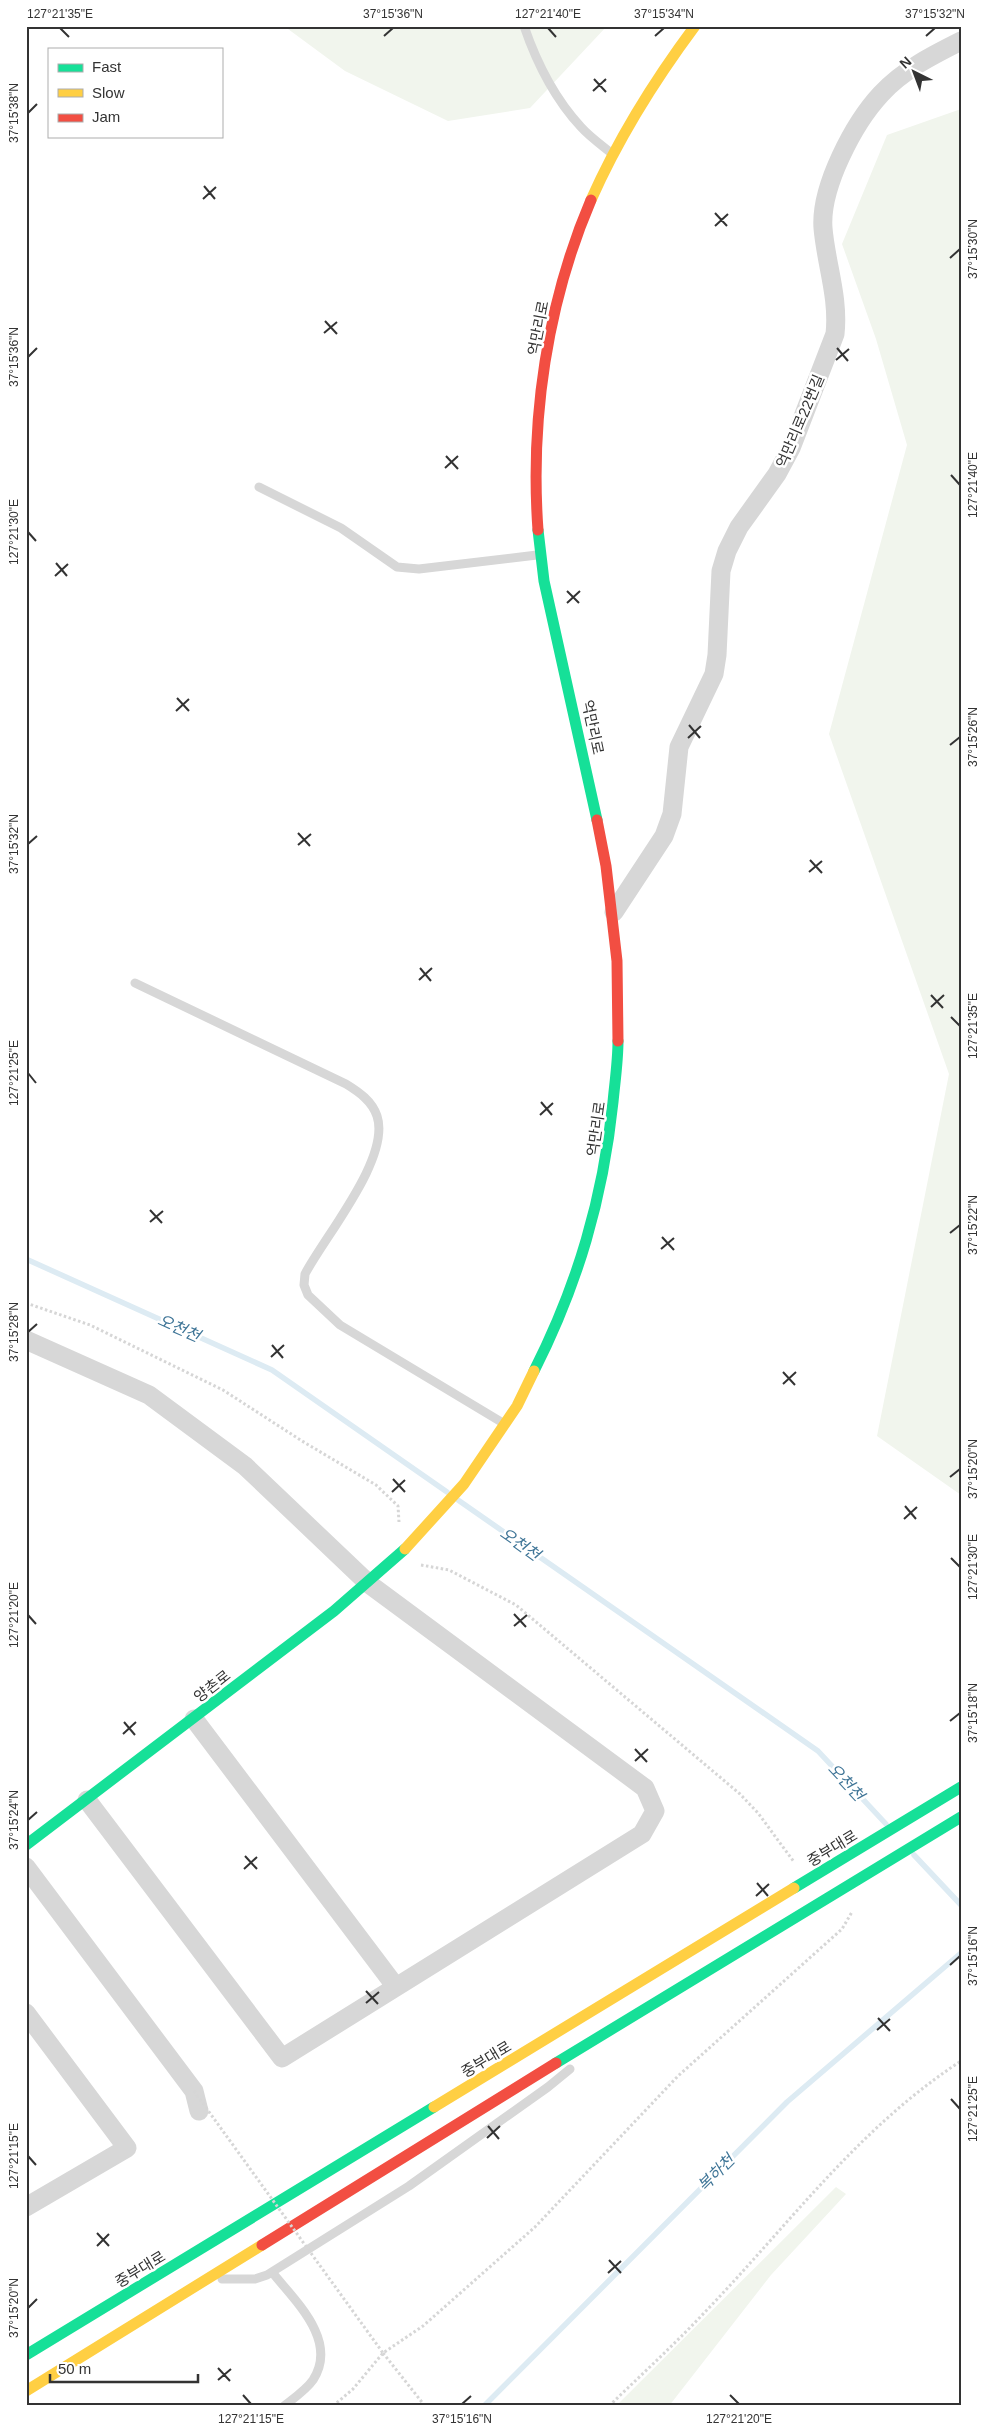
<svg xmlns="http://www.w3.org/2000/svg" width="987" height="2432" viewBox="0 0 987 2432" font-family="Arial,'Noto Sans KR',sans-serif">
	<style>
		.green { fill: #f1f5ed }
		.lines { fill: none; stroke-linecap: round; stroke-linejoin: round }
		.stream { stroke: #ddebf3; stroke-width: 5.5 }
		.path { stroke: #d6d6d6; stroke-width: 3; stroke-dasharray: 2.5 2.5; stroke-linecap: butt }
		.lane { stroke: #d7d7d7; stroke-width: 9 }
		.street { stroke: #d7d7d7; stroke-width: 19 }
		.fast { stroke: #16e098; stroke-width: 11 }
		.slow { stroke: #ffcf43; stroke-width: 11 }
		.jam { stroke: #f24e42; stroke-width: 11 }
		.path-bridge { stroke: #d6d6d6; stroke-width: 3; stroke-dasharray: 2.5 2.5; stroke-linecap: butt }
		.ticks { fill: none; stroke: #333; stroke-width: 2 }
		.labels { text-anchor: middle; dominant-baseline: central; stroke-width: 5; stroke-linejoin: round; paint-order: stroke }
		.street-label { font-size: 15px; fill: #333; stroke: #fff }
		.water-label { font-size: 16px; font-style: italic; fill: #3f7597; stroke: #fff }
		.neatline { fill: none; stroke: #333; stroke-width: 2 }
		.ticks-label { font-size: 12px; text-anchor: middle; fill: #333 }
	</style>
	<rect width="100%" height="100%" fill="#fff"/>
	<!-- green -->
	<path class="green" d="M279,26H607L530,108L448,121L345,71L288,29Z
		M961,109V1495L877,1436L949,1074L829,734L907,445L876,339L842,244L887,135Z
		M836,2187L846,2194L771,2275L669,2406H616Z"/>
	<g class="lines">
		<!-- stream -->
		<path class="stream" d="M26,1259L272,1370L447,1492
			M458,1500L818,1751L886,1824
			M914,1855L961,1905
			M484,2406L787,2102L961,1953"/>
		<!-- path -->
		<path class="path" d="M26,1303L90,1325L223,1390L302,1441L376,1485L398,1506L399,1522
			M421,1565L449,1570L516,1605L740,1794L758,1813L794,1862
			M383,2353L425,2406
			M333,2406L353,2389L383,2353L423,2326L535,2227L678,2076L842,1929L852,1912
			M609,2406C641,2375 674,2345 704,2313C788,2226 858,2128 961,2061"/>
		<!-- lane -->
		<path class="lane" d="M524,26C536,61 555,99 581,127C589,136 600,144 610,152
			M259,487L341,528L397,567L419,569L537,555
			M135,983L346,1084C359,1092 372,1101 377,1116C391,1158 325,1236 305,1274L304,1285L308,1295L340,1325L503,1423
			M272,2272C294,2300 339,2340 313,2380C306,2390 294,2398 284,2406
			M222,2279H255L267,2275L409,2186L548,2087L570,2069"/>
		<!-- street -->
		<path class="street" d="M614,912L664,836L672,814L679,747L714,674L717,655L721,571L727,551L739,527L777,474L791,448L835,334C839,297 826,264 823,228C820,187 854,123 881,94C903,70 933,55 961,41
			M26,1340L149,1395L245,1466L369,1584L645,1788L655,1811L642,1834L282,2058L87,1800
			M194,1719L396,1987
			M26,1867L194,2091L199,2111
			M26,2013L127,2148L26,2207"/>
		<!-- fast -->
		<path class="fast" d="M538,530L544,581L597,820
			M534,1371C578,1284 603,1198 613,1102C615,1081 618,1061 618,1041
			M26,1845L334,1611L405,1549
			M794,1888L961,1787
			M556,2063L961,1817
			M26,2355L434,2107"/>
		<!-- slow -->
		<path class="slow" d="M591,200C619,137 654,81 695,26
			M405,1549L464,1484L517,1406L534,1371
			M434,2107L794,1888
			M26,2391L262,2245"/>
		<!-- jam -->
		<path class="jam" d="M538,530C530,419 547,303 591,200
			M597,820L606,866L617,961L618,1041
			M262,2245L556,2063"/>
		<!-- path-bridge -->
		<path class="path-bridge" d="M194,2091L383,2353"/>
	</g>
	<!-- ticks -->
	<path class="ticks" d="M60,28L69,37M548,28L556,37M384,36L393,28M655,36L664,28M926,36L935,28M594,79L606,92M593,91L606,79M28,113L37,104M204,186L215,199M203,199L216,187M715,213L727,226M715,226L728,214M950,258L960,249M325,321L337,334M324,333L337,322M837,348L848,361M28,357L37,348M836,360L849,349M446,456L458,469M445,468L458,456M951,475L960,485M28,532L36,541M56,563L67,576M55,576L68,564M567,591L579,603M567,603L580,591M177,698L189,711M176,711L189,699M689,725L700,738M688,738L701,726M950,745L960,737M298,833L310,846M28,844L37,836M298,845L311,834M810,860L822,873M809,872L822,861M420,968L431,981M419,980L432,968M931,995L943,1008M931,1007L944,995M951,1017L960,1026M28,1073L36,1083M541,1102L552,1115M540,1115L553,1103M150,1210L162,1223M150,1222L163,1211M950,1233L960,1225M662,1237L674,1250M661,1249L674,1238M28,1332L37,1324M272,1345L283,1358M271,1357L284,1345M783,1372L795,1385M783,1384L796,1372M950,1477L960,1469M393,1479L405,1492M392,1492L405,1480M905,1506L916,1519M904,1519L917,1507M951,1558L960,1567M514,1614L526,1627M28,1615L36,1624M514,1626L527,1615M950,1721L960,1713M124,1722L135,1735M123,1734L136,1722M635,1749L647,1762M635,1761L648,1749M28,1820L37,1812M245,1856L257,1869M244,1869L257,1857M757,1883L768,1896M756,1896L769,1884M950,1965L960,1956M366,1991L378,2004M366,2003L379,1992M878,2018L890,2031M877,2030L890,2019M951,2099L960,2109M488,2126L499,2139M487,2138L500,2126M28,2156L36,2165M97,2233L109,2246M97,2246L109,2234M609,2260L621,2273M608,2273L621,2261M28,2308L37,2299M218,2368L230,2381M218,2380L231,2369M243,2395L251,2404M730,2395L739,2404M462,2404L471,2396"/>
	<g class="labels">
		<!-- street labels -->
		<g class="street-label">
			<text transform="translate(538 328) rotate(-79)">억만리로</text>
			<text transform="translate(800 421) rotate(-67)">억만리로22번길</text>
			<text transform="translate(593 727) rotate(78)">억만리로</text>
			<text transform="translate(596 1129) rotate(-82)">억만리로</text>
			<text transform="translate(212 1686) rotate(-38)">양촌로</text>
			<text transform="translate(832 1848) rotate(-31)">중부대로</text>
			<text transform="translate(486 2059) rotate(-31)">중부대로</text>
			<text transform="translate(140 2269) rotate(-31)">중부대로</text>
		</g>
		<!-- water labels -->
		<g class="water-label">
			<text transform="translate(179 1328) rotate(24)">오천천</text>
			<text transform="translate(520 1544) rotate(35)">오천천</text>
			<text transform="translate(846 1782) rotate(47)">오천천</text>
			<text transform="translate(716 2173) rotate(-45)">복하천</text>
		</g>
	</g>
	<!-- border -->
	<rect width="987" height="2432" fill="none" stroke="#ffffff" stroke-width="55"/>
	<!-- legend -->
	<rect x="48" y="48" width="175" height="90" fill="#ffffff" stroke="#adadad"/>
	<rect x="58" y="64" width="25" height="8" fill="#16e098" stroke="#adadad"/>
	<text x="92" y="72" font-size="15" fill="#333333">Fast</text>
	<rect x="58" y="89" width="25" height="8" fill="#ffcf43" stroke="#adadad"/>
	<text x="92" y="98" font-size="15" fill="#333333">Slow</text>
	<rect x="58" y="114" width="25" height="8" fill="#f24e42" stroke="#adadad"/>
	<text x="92" y="122" font-size="15" fill="#333333">Jam</text>
	<!-- north arrow -->
	<g transform="translate(914 72) rotate(318)" stroke="#ffffff" stroke-width="4" paint-order="stroke">
	<path d="M0-4L9 19L0 12L-9 19Z" fill="#333333"/>
	<text y="-8" font-size="14" font-weight="bold" text-anchor="middle" fill="#333333">N</text>
	</g>
	<!-- scale -->
	<path d="M50 2374v8h148v-8" fill="none" stroke="#333333" stroke-width="2.5"/>
	<text x="58" y="2374" font-size="15" fill="#333333" stroke="#ffffff" stroke-width="4" paint-order="stroke">50 m</text>
	<rect x="28" y="28" width="932" height="2376" class="neatline"/>
	<g class="ticks-label">
		<text x="60" y="18">127°21'35"E</text>
		<text x="393" y="18">37°15'36"N</text>
		<text x="548" y="18">127°21'40"E</text>
		<text x="664" y="18">37°15'34"N</text>
		<text x="935" y="18">37°15'32"N</text>
		<text transform="translate(14 113) rotate(-90)" y="4">37°15'38"N</text>
		<text transform="translate(973 249) rotate(-90)" y="4">37°15'30"N</text>
		<text transform="translate(14 357) rotate(-90)" y="4">37°15'36"N</text>
		<text transform="translate(973 485) rotate(-90)" y="4">127°21'40"E</text>
		<text transform="translate(14 532) rotate(-90)" y="4">127°21'30"E</text>
		<text transform="translate(973 737) rotate(-90)" y="4">37°15'26"N</text>
		<text transform="translate(14 844) rotate(-90)" y="4">37°15'32"N</text>
		<text transform="translate(973 1026) rotate(-90)" y="4">127°21'35"E</text>
		<text transform="translate(14 1073) rotate(-90)" y="4">127°21'25"E</text>
		<text transform="translate(973 1225) rotate(-90)" y="4">37°15'22"N</text>
		<text transform="translate(14 1332) rotate(-90)" y="4">37°15'28"N</text>
		<text transform="translate(973 1469) rotate(-90)" y="4">37°15'20"N</text>
		<text transform="translate(973 1567) rotate(-90)" y="4">127°21'30"E</text>
		<text transform="translate(14 1615) rotate(-90)" y="4">127°21'20"E</text>
		<text transform="translate(973 1713) rotate(-90)" y="4">37°15'18"N</text>
		<text transform="translate(14 1820) rotate(-90)" y="4">37°15'24"N</text>
		<text transform="translate(973 1956) rotate(-90)" y="4">37°15'16"N</text>
		<text transform="translate(973 2109) rotate(-90)" y="4">127°21'25"E</text>
		<text transform="translate(14 2156) rotate(-90)" y="4">127°21'15"E</text>
		<text transform="translate(14 2308) rotate(-90)" y="4">37°15'20"N</text>
		<text x="251" y="2423">127°21'15"E</text>
		<text x="462" y="2423">37°15'16"N</text>
		<text x="739" y="2423">127°21'20"E</text>
	</g>
</svg>
